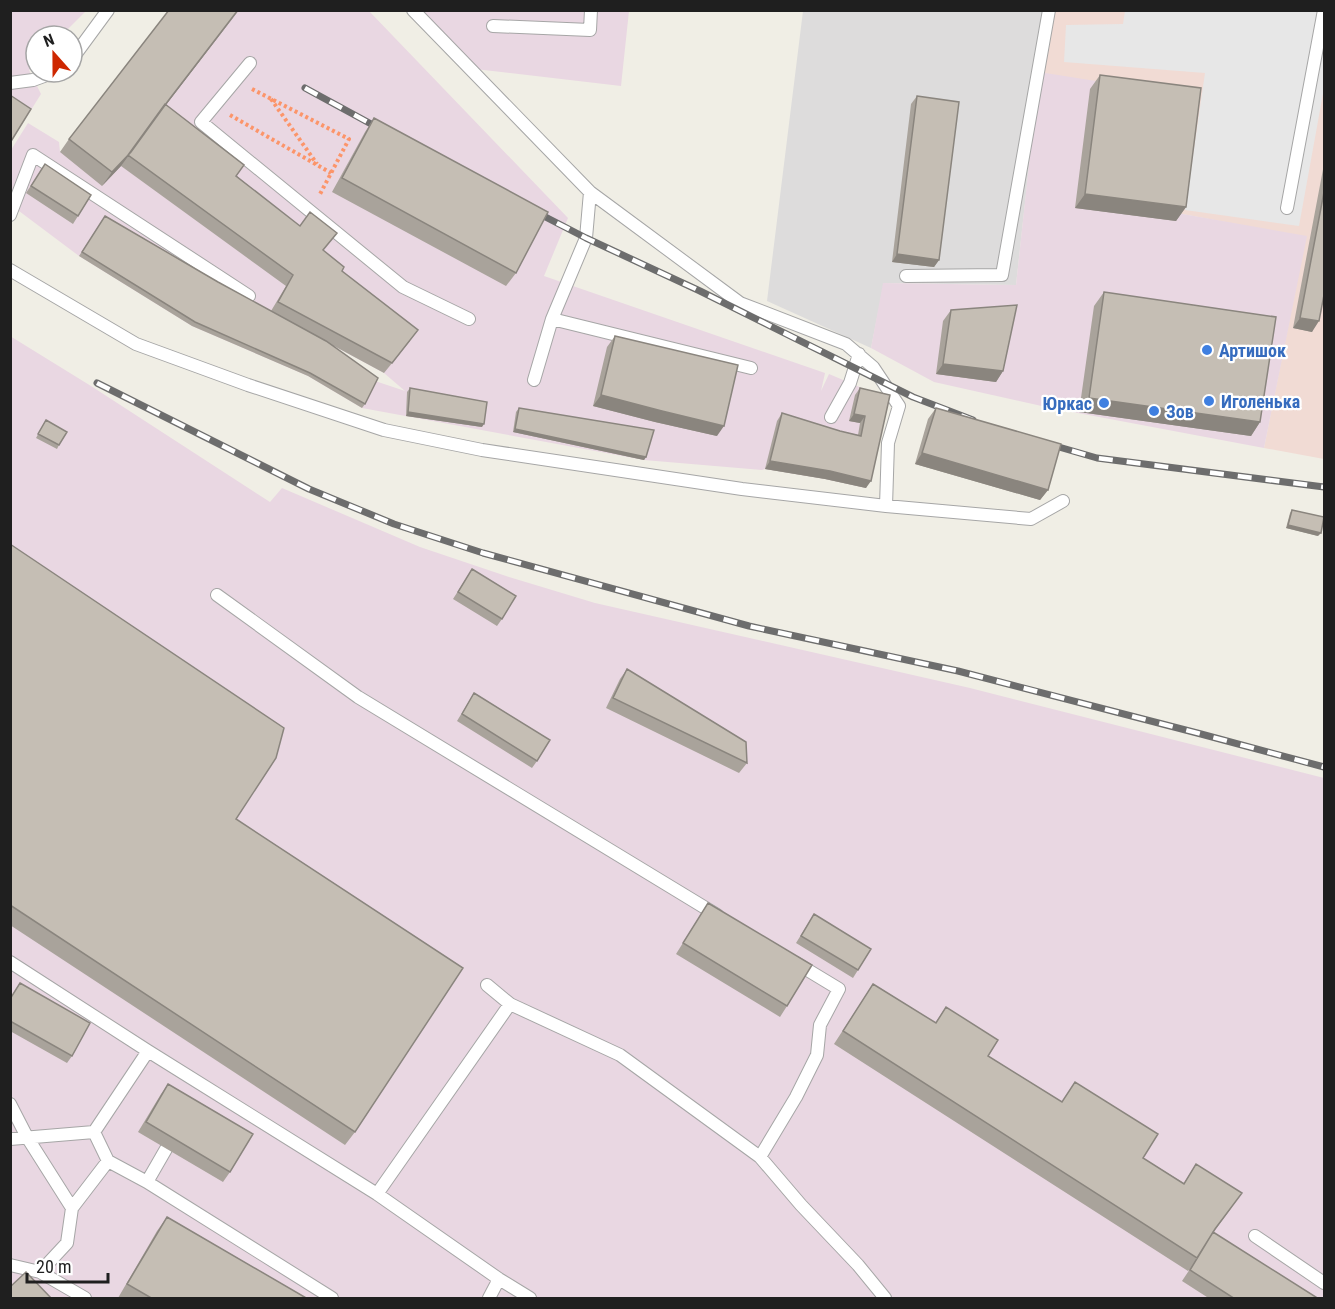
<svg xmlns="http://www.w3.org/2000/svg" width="1335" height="1309" viewBox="0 0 1335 1309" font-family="'Roboto Condensed',sans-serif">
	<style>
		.residential { fill: #dddcdc }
		.commercial { fill: #f1dbd4 }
		.industrial { fill: #e9d7e2; fill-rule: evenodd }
		.parking { fill: #e7e7e7 }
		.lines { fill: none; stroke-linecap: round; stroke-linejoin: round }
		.lane-casing { stroke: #a6a6a6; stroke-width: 14 }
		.path { stroke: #fc956a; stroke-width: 4; stroke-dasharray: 3 3; stroke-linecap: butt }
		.lane { stroke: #fff; stroke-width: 12 }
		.rail-casing { stroke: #6d6d6d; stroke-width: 7 }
		.rail { stroke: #fff; stroke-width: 4.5; stroke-dasharray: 14; stroke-linecap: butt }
		.wall { fill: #a9a39b }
		.shaded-wall { fill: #8a857e }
		.building { fill: #c5beb4; stroke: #8a857e; stroke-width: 1.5 }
		.shop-dot { fill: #3f7fe0; stroke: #fff; stroke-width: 2 }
		.labels { text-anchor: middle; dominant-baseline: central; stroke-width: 4.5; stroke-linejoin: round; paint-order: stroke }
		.shop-label { font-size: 18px; font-weight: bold; fill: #366cbe; stroke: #fff; text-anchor: start }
	</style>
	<rect width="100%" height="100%" fill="#f0eee5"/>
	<!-- residential -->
	<path class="residential" d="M803,11H1046L1016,285L884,283L871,348L767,301Z"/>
	<!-- commercial -->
	<path class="commercial" d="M1046,11H1324V459L1264,448L1306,237L1177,213L1039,72Z"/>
	<!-- industrial -->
	<path class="industrial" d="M11,11H86L61,36H36V63L29,70L41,94L11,142Z
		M171,11H369L568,218L544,276L825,373L821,391L829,374L869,391L885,402L866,488L825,479L765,469L762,470L644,460L362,408L308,376L192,326L79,256L11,205V150L28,123L59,142L60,152ZM271,312L384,373L405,391L375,381Z
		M423,11H629L621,86L475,69Z
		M1039,72L1197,97L1177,213L1307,236L1264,448L1046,407L934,382L871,348L883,283L1016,285Z
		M10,336L91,386L270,502L282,488L420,547L509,577L595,603L970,688L1324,778V1298H11Z"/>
	<!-- parking -->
	<path class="parking" d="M1125,11H1324V88L1299,226L1185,210L1205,73L1064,62L1066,25L1123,24Z"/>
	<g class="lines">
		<defs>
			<path id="lane" d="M413,10L590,192L586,238L552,319L534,380
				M493,26L590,30L591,10
				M72,59L108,10
				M250,63L201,122L403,287L469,319
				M10,83L33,80L55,72
				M1287,208L1324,10
				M10,215L33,155L249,296
				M10,270L136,344L248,385L384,430L482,450L742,489L886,506L888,443L899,406L873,367L846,344L740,303L590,192
				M906,276L1002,275L1049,10
				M552,319L751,368
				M831,417L850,383L859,354
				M886,506L1031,519L1063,501
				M217,595L358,697L717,915
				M10,962L148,1051L377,1194L499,1279L530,1298
				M487,985L510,1004L620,1055L760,1157L801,1205L858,1265L885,1298
				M10,1104L27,1137L72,1208L67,1243L40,1272L85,1298
				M94,1132L108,1161
				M10,1139L94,1132L148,1051
				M760,1157L796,1097L817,1055L820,1025L839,989L796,963
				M147,1182L166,1149
				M377,1194L510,1004
				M72,1208L108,1161L147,1182L332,1298
				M1255,1236L1324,1283
				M10,1265L40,1272
				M489,1298L499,1279"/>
		</defs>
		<!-- lane casing -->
		<use href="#lane" class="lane-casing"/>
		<!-- path -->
		<path class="path" d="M252,89L349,139L319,196
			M271,99L317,164
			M230,115L331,173"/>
		<!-- lane -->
		<use href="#lane" class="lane"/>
		<defs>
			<path id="rail" d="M305,88L384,131
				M532,210L586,238L700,291L913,397L973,420
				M97,383L309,489L394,524L483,553L749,626L958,671L1201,734L1324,767
				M1045,443L1097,458L1324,487"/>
		</defs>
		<!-- rail casing -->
		<use href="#rail" class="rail-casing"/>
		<!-- rail -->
		<use href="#rail" class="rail"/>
	</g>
	<!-- wall -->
	<path class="wall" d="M239,10L166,105L237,176L323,251L342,271L410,341L384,373L334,346L365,404L362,408L308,376L192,326L79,256L105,216L218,282L271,311L286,286L121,166L102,186L60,152L69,139Z
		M1100,75L1186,207L1176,221L1075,208L1090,89Z
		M917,96L939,260L934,267L892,262L911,104Z
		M374,118L516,273L506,286L332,192L365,132Z
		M45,164L91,195L73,224L26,193Z
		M1324,164V295L1312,332L1293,328Z
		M1104,292L1260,422L1251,436L1079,412L1094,306Z
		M951,310L1003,371L996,382L936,374L943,321Z
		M615,336L717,436L655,422L593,406L607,347Z
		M410,388L482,427L406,416L407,392Z
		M860,388L890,395L866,488L825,479L765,469L777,421L782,413L840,431L858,435L860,423L849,421L855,395Z
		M519,408L646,457L644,460L513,432L516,412Z
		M936,408L1048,490L1040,500L915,464L928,419Z
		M46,420L59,445L57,449L36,438Z
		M1292,510L1318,536L1286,528L1290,513Z
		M10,544L236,819L355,1132L345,1145L10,925Z
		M472,569L502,619L497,626L453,599Z
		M627,669L747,763L739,773L606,708L620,679Z
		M474,693L537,761L532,768L457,721Z
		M708,903L787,1006L780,1017L676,954Z
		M814,914L858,970L853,978L796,943Z
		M20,983L72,1056L67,1063L10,1031V998Z
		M873,984L935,1023L946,1007L988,1056L1062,1102L1075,1082L1143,1158L1184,1183L1196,1164L1232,1207L1213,1233L1319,1299H1210L1182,1281L1190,1269L1188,1271L834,1044Z
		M168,1084L230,1172L223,1182L138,1132L161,1094Z
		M167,1217L308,1299H119L118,1298L157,1231Z"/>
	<!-- shaded-wall -->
	<path class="shaded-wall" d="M239,10L158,115L121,166L102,186L112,172Z
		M1085,194L1186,207L1176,221L1075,208Z
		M897,254L939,260L934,267L892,262Z
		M1300,318L1319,321L1312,332L1293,328Z
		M943,364L1003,371L996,382L936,374Z
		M601,395L724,426L717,436L655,422L593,406Z
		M1089,398L1260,422L1251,436L1079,412Z
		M408,412L484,424L482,427L406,416Z
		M854,414L865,416L860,423L849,421Z
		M515,429L646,457L644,460L513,432Z
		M922,453L1048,490L1040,500L915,464Z
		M770,461L830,471L871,481L866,488L825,479L765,469Z
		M1288,525L1321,533L1318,536L1286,528Z"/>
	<!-- building -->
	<path class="building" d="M169,10H238L168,101L131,152L112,172L69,139Z
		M1100,75L1201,88L1186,207L1085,194Z
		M10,95L31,109L10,143Z
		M917,96L959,102L939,260L897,254Z
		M165,104L244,165L236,176L300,226L310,212L337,233L323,250L344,267L342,271L418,330L392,363L278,302L293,275L128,155Z
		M374,118L548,212L516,273L342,178Z
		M45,164L91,195L78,216L31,186Z
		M1324,192V295L1319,321L1300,318Z
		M105,216L218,282L326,341L378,378L365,404L310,373L195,322L82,252Z
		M1104,292L1276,317L1260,422L1089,398Z
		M1017,305L1003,371L943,364L951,310Z
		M615,336L738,365L724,426L662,411L601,395Z
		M410,388L487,402L484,424L408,412Z
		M860,388L890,395L871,481L830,471L770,461L782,413L840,431L861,436L865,416L854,414Z
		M519,408L654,430L646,457L515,429Z
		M936,408L1061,444L1048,490L922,453Z
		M46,420L67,432L59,445L38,434Z
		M1292,510L1324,517L1321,533L1288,525Z
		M10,544L284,728L276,758L236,819L463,968L355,1132L10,905Z
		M472,569L516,596L502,619L458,592Z
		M627,669L746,742L747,763L613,698Z
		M474,693L550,740L537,761L462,714Z
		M708,903L812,965L787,1006L683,943Z
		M814,914L871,949L858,970L801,936Z
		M20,983L90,1023L72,1056L10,1021V999Z
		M873,984L936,1023L946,1007L998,1040L988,1056L1062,1102L1075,1082L1158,1134L1143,1158L1184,1184L1196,1164L1242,1193L1215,1229L1197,1258L843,1031Z
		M168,1084L253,1134L230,1172L146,1122Z
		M167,1217L308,1299H153L127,1284Z
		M1213,1232L1319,1299H1235L1190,1270Z
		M26,1272L52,1299H10V1287Z"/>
	<!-- markers -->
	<g class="shop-dot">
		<circle cx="1207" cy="350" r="6"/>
		<circle cx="1209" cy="401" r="6"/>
		<circle cx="1104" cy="403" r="6"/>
		<circle cx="1154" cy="411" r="6"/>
	</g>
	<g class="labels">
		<!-- shop labels -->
		<g class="shop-label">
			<text x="1219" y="350">Артишок</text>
			<text x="1221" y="401">Иголенька</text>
			<text x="1092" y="403" text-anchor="end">Юркас</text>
			<text x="1166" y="411">Зов</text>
		</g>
	</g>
	<!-- border -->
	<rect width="1335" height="1309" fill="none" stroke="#1f1f1f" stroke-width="24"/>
	<!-- north arrow -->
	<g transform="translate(54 54) rotate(339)"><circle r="28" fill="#ffffff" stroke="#a5a5a5" stroke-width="1.5"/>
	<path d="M0-4.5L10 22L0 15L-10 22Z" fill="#ce2700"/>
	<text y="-9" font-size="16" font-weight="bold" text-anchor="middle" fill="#1f1f1f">N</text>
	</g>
	<!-- scale -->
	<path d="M27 1273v9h81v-9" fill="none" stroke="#1f1f1f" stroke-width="3"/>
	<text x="36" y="1273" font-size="18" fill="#1f1f1f" stroke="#ffffff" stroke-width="4.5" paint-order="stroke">20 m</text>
</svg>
